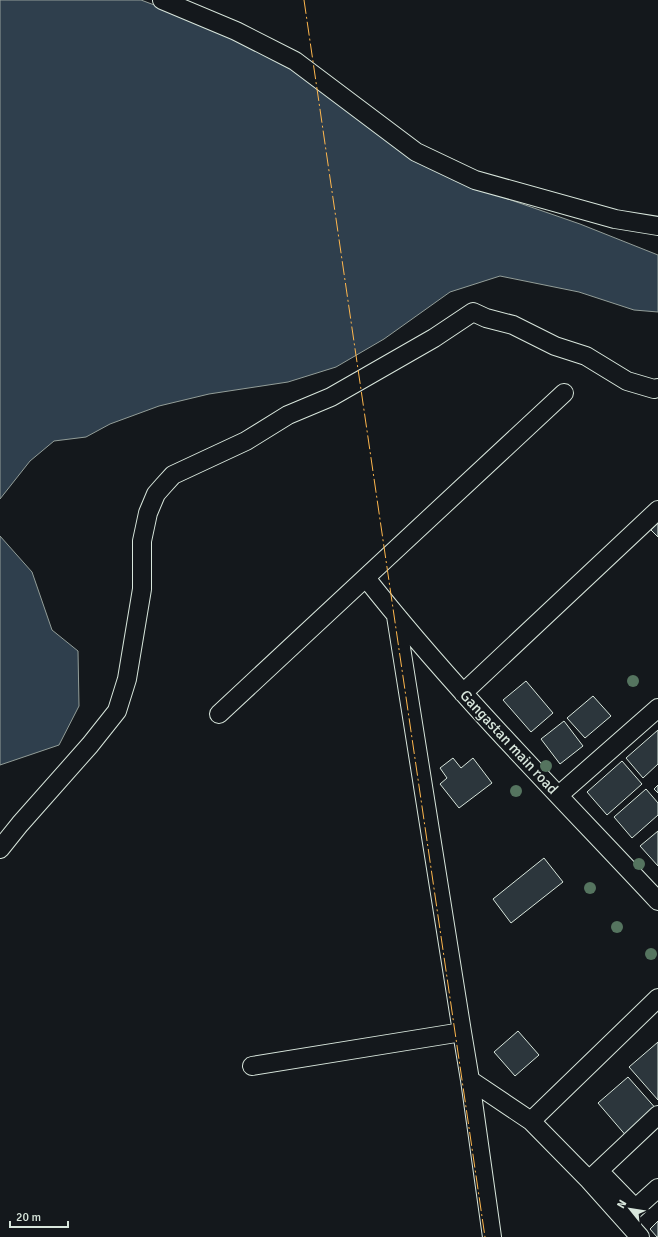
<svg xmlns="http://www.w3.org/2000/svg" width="658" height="1237" viewBox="0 0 658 1237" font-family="Signika,sans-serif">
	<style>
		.water { fill: #2f3f4d; stroke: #939e99 }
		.building { fill: #2c363c; stroke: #d8e6dc }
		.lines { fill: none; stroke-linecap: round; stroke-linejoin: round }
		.minor-casing { stroke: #d8e6dc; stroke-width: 20 }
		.minor { stroke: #14181c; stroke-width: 18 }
		.power { stroke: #ffb74d; stroke-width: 1; stroke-dasharray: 14 3 2 3; stroke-linecap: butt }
		.tree { fill: #55745f }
		.labels { text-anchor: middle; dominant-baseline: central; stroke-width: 3; stroke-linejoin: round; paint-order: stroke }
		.street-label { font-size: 15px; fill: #d8e6dc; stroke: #14181c }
	</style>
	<rect width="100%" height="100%" fill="#14181c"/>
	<!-- water -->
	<path class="water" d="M0,0H141L218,29L291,65L410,156L505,198L580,224L658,255V312L634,310L579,292L500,276L450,292L384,339L336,367L288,382L209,394L159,406L110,424L86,437L54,441L30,461L0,499Z
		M0,536L32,572L52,630L78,651L79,706L59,745L0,765Z"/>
	<!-- building -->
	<path class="building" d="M658,523V537L651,530Z
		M526,681L553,713L531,732L503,700Z
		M593,696L611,716L585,738L567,718Z
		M564,721L583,746L560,764L541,739Z
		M658,730V764L643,778L626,758Z
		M453,758L461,768L473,758L492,783L459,808L440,784L447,778L440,768Z
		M622,761L642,784L607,815L587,792Z
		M658,785V793L654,789Z
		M646,789L658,803V815L632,838L614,817Z
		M658,831V866L640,846Z
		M544,858L563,882L511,923L493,899Z
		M518,1031L539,1055L515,1076L494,1052Z
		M658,1042V1100L629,1067Z
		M628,1077L658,1111L628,1138L598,1103Z
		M658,1221V1237H657L650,1229Z"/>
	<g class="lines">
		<defs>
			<path id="minor" d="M162,0L236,31L295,61L416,152L475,180L615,219L658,226
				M366,578C456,692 559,795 658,901
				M396,616L462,1032L470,1080L492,1237
				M463,693L658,510
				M219,714L564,393
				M559,795L658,708
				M0,849L20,824L90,745L117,711L127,679L142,589V541L148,513L156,494L163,486L173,475L246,441L288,415L331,397L434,338L473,312L486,318L513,325L555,346L586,356L627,381L654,389L658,388
				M252,1066L462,1032
				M470,1080L531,1121L589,1180L640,1237
				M531,1121L658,998
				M599,1171L635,1208
				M589,1180L658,1115
				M627,1216L658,1188"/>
		</defs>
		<!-- minor casing -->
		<use href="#minor" class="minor-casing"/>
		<!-- minor -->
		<use href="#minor" class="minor"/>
		<!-- power -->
		<path class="power" d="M304,0L485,1237"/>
	</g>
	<!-- trees -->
	<g class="tree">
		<circle cx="633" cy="681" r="6"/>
		<circle cx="546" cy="766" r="6"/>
		<circle cx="516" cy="791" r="6"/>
		<circle cx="639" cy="864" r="6"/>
		<circle cx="590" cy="888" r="6"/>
		<circle cx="617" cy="927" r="6"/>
		<circle cx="651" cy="954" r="6"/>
	</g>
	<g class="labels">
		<!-- street labels -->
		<g class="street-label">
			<text transform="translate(509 742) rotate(47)">Gangastan main road</text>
		</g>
	</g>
	<!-- north arrow -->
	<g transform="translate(630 1209) rotate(300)" stroke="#14181c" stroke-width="3" paint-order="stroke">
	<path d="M0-3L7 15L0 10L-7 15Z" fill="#d8e6dc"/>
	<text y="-6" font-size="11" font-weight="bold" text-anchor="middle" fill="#d8e6dc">N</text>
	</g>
	<!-- scale -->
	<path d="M10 1221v6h58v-6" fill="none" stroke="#d8e6dc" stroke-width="2"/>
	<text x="16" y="1221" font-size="12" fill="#d8e6dc" stroke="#14181c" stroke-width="3" paint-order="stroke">20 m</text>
</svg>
